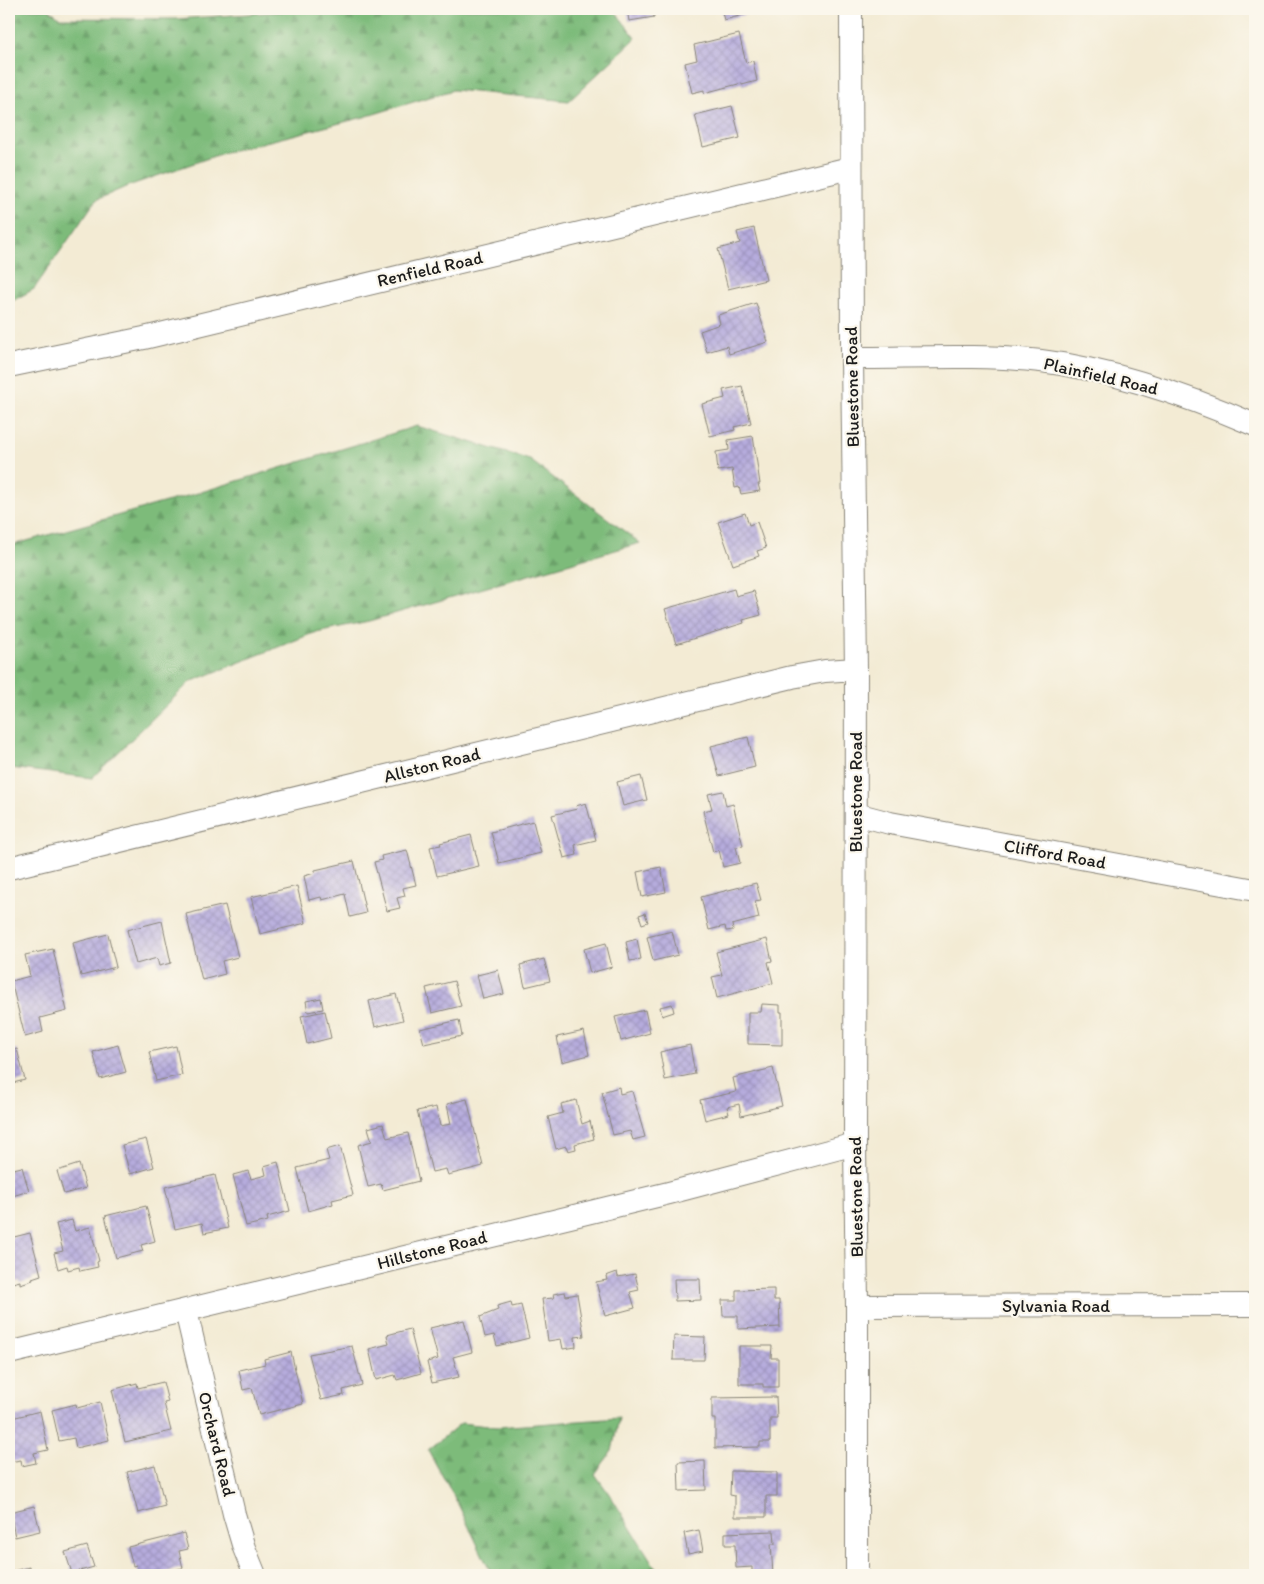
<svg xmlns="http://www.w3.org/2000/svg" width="1264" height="1584" viewBox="0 0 1264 1584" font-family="Itim,sans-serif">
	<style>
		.forest { fill: url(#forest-firs); stroke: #4c6c4b }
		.building { fill: url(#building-cross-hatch) }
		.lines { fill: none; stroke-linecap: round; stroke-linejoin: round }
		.minor-casing { stroke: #888478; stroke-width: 24 }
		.minor { stroke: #fff; stroke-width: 22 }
		.labels { text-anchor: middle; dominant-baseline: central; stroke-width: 4.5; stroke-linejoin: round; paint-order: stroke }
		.street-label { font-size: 18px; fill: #1c1c1c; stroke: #fbf7ec }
	</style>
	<defs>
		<pattern id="forest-firs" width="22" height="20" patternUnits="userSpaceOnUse" patternTransform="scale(1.25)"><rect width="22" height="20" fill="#7dbb7a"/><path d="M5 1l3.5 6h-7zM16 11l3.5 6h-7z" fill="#6ba069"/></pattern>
		<pattern id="building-cross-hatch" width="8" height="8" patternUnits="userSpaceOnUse" patternTransform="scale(1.25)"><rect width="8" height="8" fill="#b6acdd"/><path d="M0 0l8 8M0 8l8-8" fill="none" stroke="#9c93bd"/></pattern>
	</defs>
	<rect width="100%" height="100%" fill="#fbf7ec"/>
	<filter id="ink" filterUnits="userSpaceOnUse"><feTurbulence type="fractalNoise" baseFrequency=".02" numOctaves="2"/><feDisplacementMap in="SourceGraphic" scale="10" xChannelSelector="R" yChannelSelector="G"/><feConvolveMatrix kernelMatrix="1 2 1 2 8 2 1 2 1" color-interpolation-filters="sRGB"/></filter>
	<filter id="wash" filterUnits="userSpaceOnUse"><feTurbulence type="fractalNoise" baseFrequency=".0096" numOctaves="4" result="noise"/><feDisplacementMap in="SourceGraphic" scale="20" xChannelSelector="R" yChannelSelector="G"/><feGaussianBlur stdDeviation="1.12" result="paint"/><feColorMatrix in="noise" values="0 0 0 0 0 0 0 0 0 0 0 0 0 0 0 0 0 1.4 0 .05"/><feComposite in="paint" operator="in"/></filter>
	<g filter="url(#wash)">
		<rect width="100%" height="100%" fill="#f3ebd4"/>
		<!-- forest -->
		<path class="forest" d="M9,9H48L61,18L176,19L321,9H613L636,38L569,101L453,90L364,117L226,152L128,186L96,200L34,289L9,303Z
			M417,426L530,460L640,543L369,621L316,632L190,682L92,778L11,768L9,764V546L198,493Z
			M619,1418L612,1451L595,1474L612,1498L660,1575H492L457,1502L428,1450L461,1423L497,1427Z"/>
		<g id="blocks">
			<!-- building -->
			<path class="building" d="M627,9H653L654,17L629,21Z
				M721,9H767L724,20Z
				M739,34L746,63L753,61L757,81L742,85V83L704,93V90L692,93L685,63L697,60L694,45Z
				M732,106L740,138L703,147L695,115Z
				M754,228L766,280L728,289L718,249L740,243L737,232Z
				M756,303L768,342L729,354L727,346L707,352L700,331L720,324L718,315Z
				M742,386L751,423L734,427L735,430L710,436L702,404L725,398L723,390Z
				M753,436L760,484H758L760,491L741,494L739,487L735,488L732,469L718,471L716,452L729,450L728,440Z
				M745,513L749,525L757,522L766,548L757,551L759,556L733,565L718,522Z
				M734,589L736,596L754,591L761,615L743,620L744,623L676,644L665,609Z
				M748,737L755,767L719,776L711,746Z
				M641,776L647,800L623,806L617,782Z
				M723,791L726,806L733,804L743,846L736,847L740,863L723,867L719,850L713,852L703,811L712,809L708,794Z
				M586,803L596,840L575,845L577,855L564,858L552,815L577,809L576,806Z
				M533,821L541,853L499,863L491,832Z
				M471,835L479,866L437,876L430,847L441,845L440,843Z
				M407,850L416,885L403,888L405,896L397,898L400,908L387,911L374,862L382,860L381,856Z
				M354,861L366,913L350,917L345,894L322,900L321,897L309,900L304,876L315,873V870Z
				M661,867L666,892L642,897L637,872Z
				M756,883L761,900L755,901L759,918L732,925L733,930L726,931L725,926L709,930L701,897Z
				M297,886L306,923L260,934L251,897Z
				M225,905L238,957L222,961L225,974L202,980L186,914Z
				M645,913L648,922L642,924L639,915Z
				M162,921L171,963L159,966L157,958L136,964L127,930Z
				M672,931L678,955L653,961L647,937Z
				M108,934L116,967L81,976L73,943Z
				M637,939L641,959L630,961L626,942Z
				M767,939L772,961L768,962L773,983L717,998L712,977L722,975L716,952Z
				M606,943L612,967L590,973L584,949Z
				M53,949L67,1011L40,1018L43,1032L25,1037L11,981L30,976L25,955Z
				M544,959L550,981L525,987L520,965Z
				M498,970L504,994L483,999L477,975Z
				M454,981L461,1006L432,1013L426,988Z
				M396,994L403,1020L375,1027L369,1001Z
				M321,998L323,1009L308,1012L306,1001Z
				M672,1004L674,1012L662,1016L660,1007Z
				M762,1004L780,1005V1012H782V1045L748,1044V1012H761Z
				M645,1010L650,1033L621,1041L615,1017Z
				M325,1011L331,1038L307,1044L301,1016Z
				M459,1020L462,1036L424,1044L420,1029Z
				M584,1031L589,1055L562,1062L557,1037Z
				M118,1045L126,1072L100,1079L93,1052Z
				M690,1045L695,1074L665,1080L660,1052Z
				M176,1046L182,1075L156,1081L149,1052Z
				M17,1049L25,1080L9,1084V1051Z
				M773,1068L782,1106L741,1116L739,1104L727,1107L729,1114L705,1120L700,1100L736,1092L733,1078Z
				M619,1087L620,1094L632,1091L645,1137L633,1140L630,1131L613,1135L602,1092Z
				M467,1099L483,1166L448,1175L446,1169L432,1172L417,1111L436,1107L440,1126L451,1124L447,1104Z
				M576,1100L582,1124L590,1121L594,1139L575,1144L576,1149L568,1151L566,1146L556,1149L548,1117L563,1113L561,1104Z
				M383,1124L387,1138L408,1133L419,1181L383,1190L381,1184L368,1187L358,1145L372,1141L368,1128Z
				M146,1139L154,1167L130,1174L122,1145Z
				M340,1146L353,1195L332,1200L333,1204L308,1211L297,1168L329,1160L326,1150Z
				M278,1162L290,1211L267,1217L268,1221L246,1226L233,1175L248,1171L251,1179L266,1175L264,1166Z
				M79,1164L86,1188L64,1194L57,1171Z
				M22,1167L29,1191L9,1197V1170Z
				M215,1175L228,1228L204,1233L202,1223L175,1229L165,1187Z
				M146,1206L155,1241L141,1245L143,1251L116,1258L105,1216Z
				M72,1220L75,1231L90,1227L99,1261L97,1262L98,1267L80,1271L79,1267L68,1270L67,1266L58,1269L54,1253L63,1251L56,1224Z
				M30,1233L41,1275L32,1278L33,1280L20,1284V1281L9,1284V1248L12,1247L10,1238Z
				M617,1272L618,1277L635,1274L639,1290L630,1292L635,1308L605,1316L596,1282L607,1280L606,1276Z
				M674,1279H700L701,1300L675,1301Z
				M774,1289V1300H779L780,1327L738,1329V1316H723L722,1300H736V1290Z
				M565,1292L566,1296L577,1294L584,1336L575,1337L576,1347L563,1349L561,1339L548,1341L542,1299L554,1298L553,1294Z
				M511,1302L512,1307L521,1305L529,1338L497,1346L494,1335L485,1337L480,1317L498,1310L497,1306Z
				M464,1320L472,1352L453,1357L459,1377L432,1383L427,1362L438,1359L430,1328Z
				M410,1329L421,1373L397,1380L395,1375L376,1380L369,1349L389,1344L387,1335Z
				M674,1336L705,1337L704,1360H673Z
				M352,1346L362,1385L343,1390L344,1395L321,1400L309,1354Z
				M739,1346H772L771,1358H778V1387H763V1384H739Z
				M291,1352L303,1404L259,1415L252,1388L243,1390L239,1370L265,1364L264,1359Z
				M163,1382L168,1402L164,1403L171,1431L125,1442L112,1390L137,1383L138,1388Z
				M776,1397L777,1418H770V1442H760V1447L715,1448V1419H712V1398Z
				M100,1402L109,1440L76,1448L74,1438L59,1441L52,1410L76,1404L77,1408Z
				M40,1411L48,1450L34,1453L36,1463L22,1466L21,1460L9,1462V1424L13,1423L12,1418Z
				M705,1461L706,1490L679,1491L678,1462Z
				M155,1465L165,1506L138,1513L127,1472Z
				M731,1471L777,1472V1496H766V1517H735V1496L730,1495Z
				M34,1506L40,1531L15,1537L10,1512Z
				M699,1530L703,1551L688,1554L684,1533Z
				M774,1531L775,1544H771L773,1575H752V1567L736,1568L735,1545H725V1533Z
				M184,1533L188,1549L179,1551L183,1568L153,1575H139L136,1565L133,1566L128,1547Z
				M87,1546L94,1567L72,1573L65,1552Z
				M29,1567L31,1575H9V1572Z"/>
		</g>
	</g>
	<g filter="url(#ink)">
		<use href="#blocks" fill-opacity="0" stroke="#888478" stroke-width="1"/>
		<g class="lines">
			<defs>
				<path id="minor" d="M851,9L852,358L856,669L855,1144L857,1306V1575
					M852,358C914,358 979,354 1041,361C1114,370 1188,396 1255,425
					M9,366L144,338L850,168
					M856,814L890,823L1255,890
					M9,868L792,677L825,671L856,669
					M857,1306L1255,1305
					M186,1311L234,1514L244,1548L255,1575
					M9,1353L669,1193L855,1144"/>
			</defs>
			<!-- minor casing -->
			<use href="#minor" class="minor-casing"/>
			<!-- minor -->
			<use href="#minor" class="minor"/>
		</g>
	</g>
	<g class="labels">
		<!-- street labels -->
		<g class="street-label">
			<text transform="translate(430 269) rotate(-13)">Renfield Road</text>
			<text transform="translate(1101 376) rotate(13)">Plainfield Road</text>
			<text transform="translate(852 387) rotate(-91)">Bluestone Road</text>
			<text transform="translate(432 765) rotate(-14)">Allston Road</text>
			<text transform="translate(856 792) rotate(-90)">Bluestone Road</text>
			<text transform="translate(1055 854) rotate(10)">Clifford Road</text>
			<text transform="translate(856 1197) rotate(-91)">Bluestone Road</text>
			<text transform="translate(432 1250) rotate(-14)">Hillstone Road</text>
			<text x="1056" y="1306">Sylvania Road</text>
			<text transform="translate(217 1444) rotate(76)">Orchard Road</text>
		</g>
	</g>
	<!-- margin -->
	<rect width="1264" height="1584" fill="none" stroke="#fbf7ec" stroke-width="30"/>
</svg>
